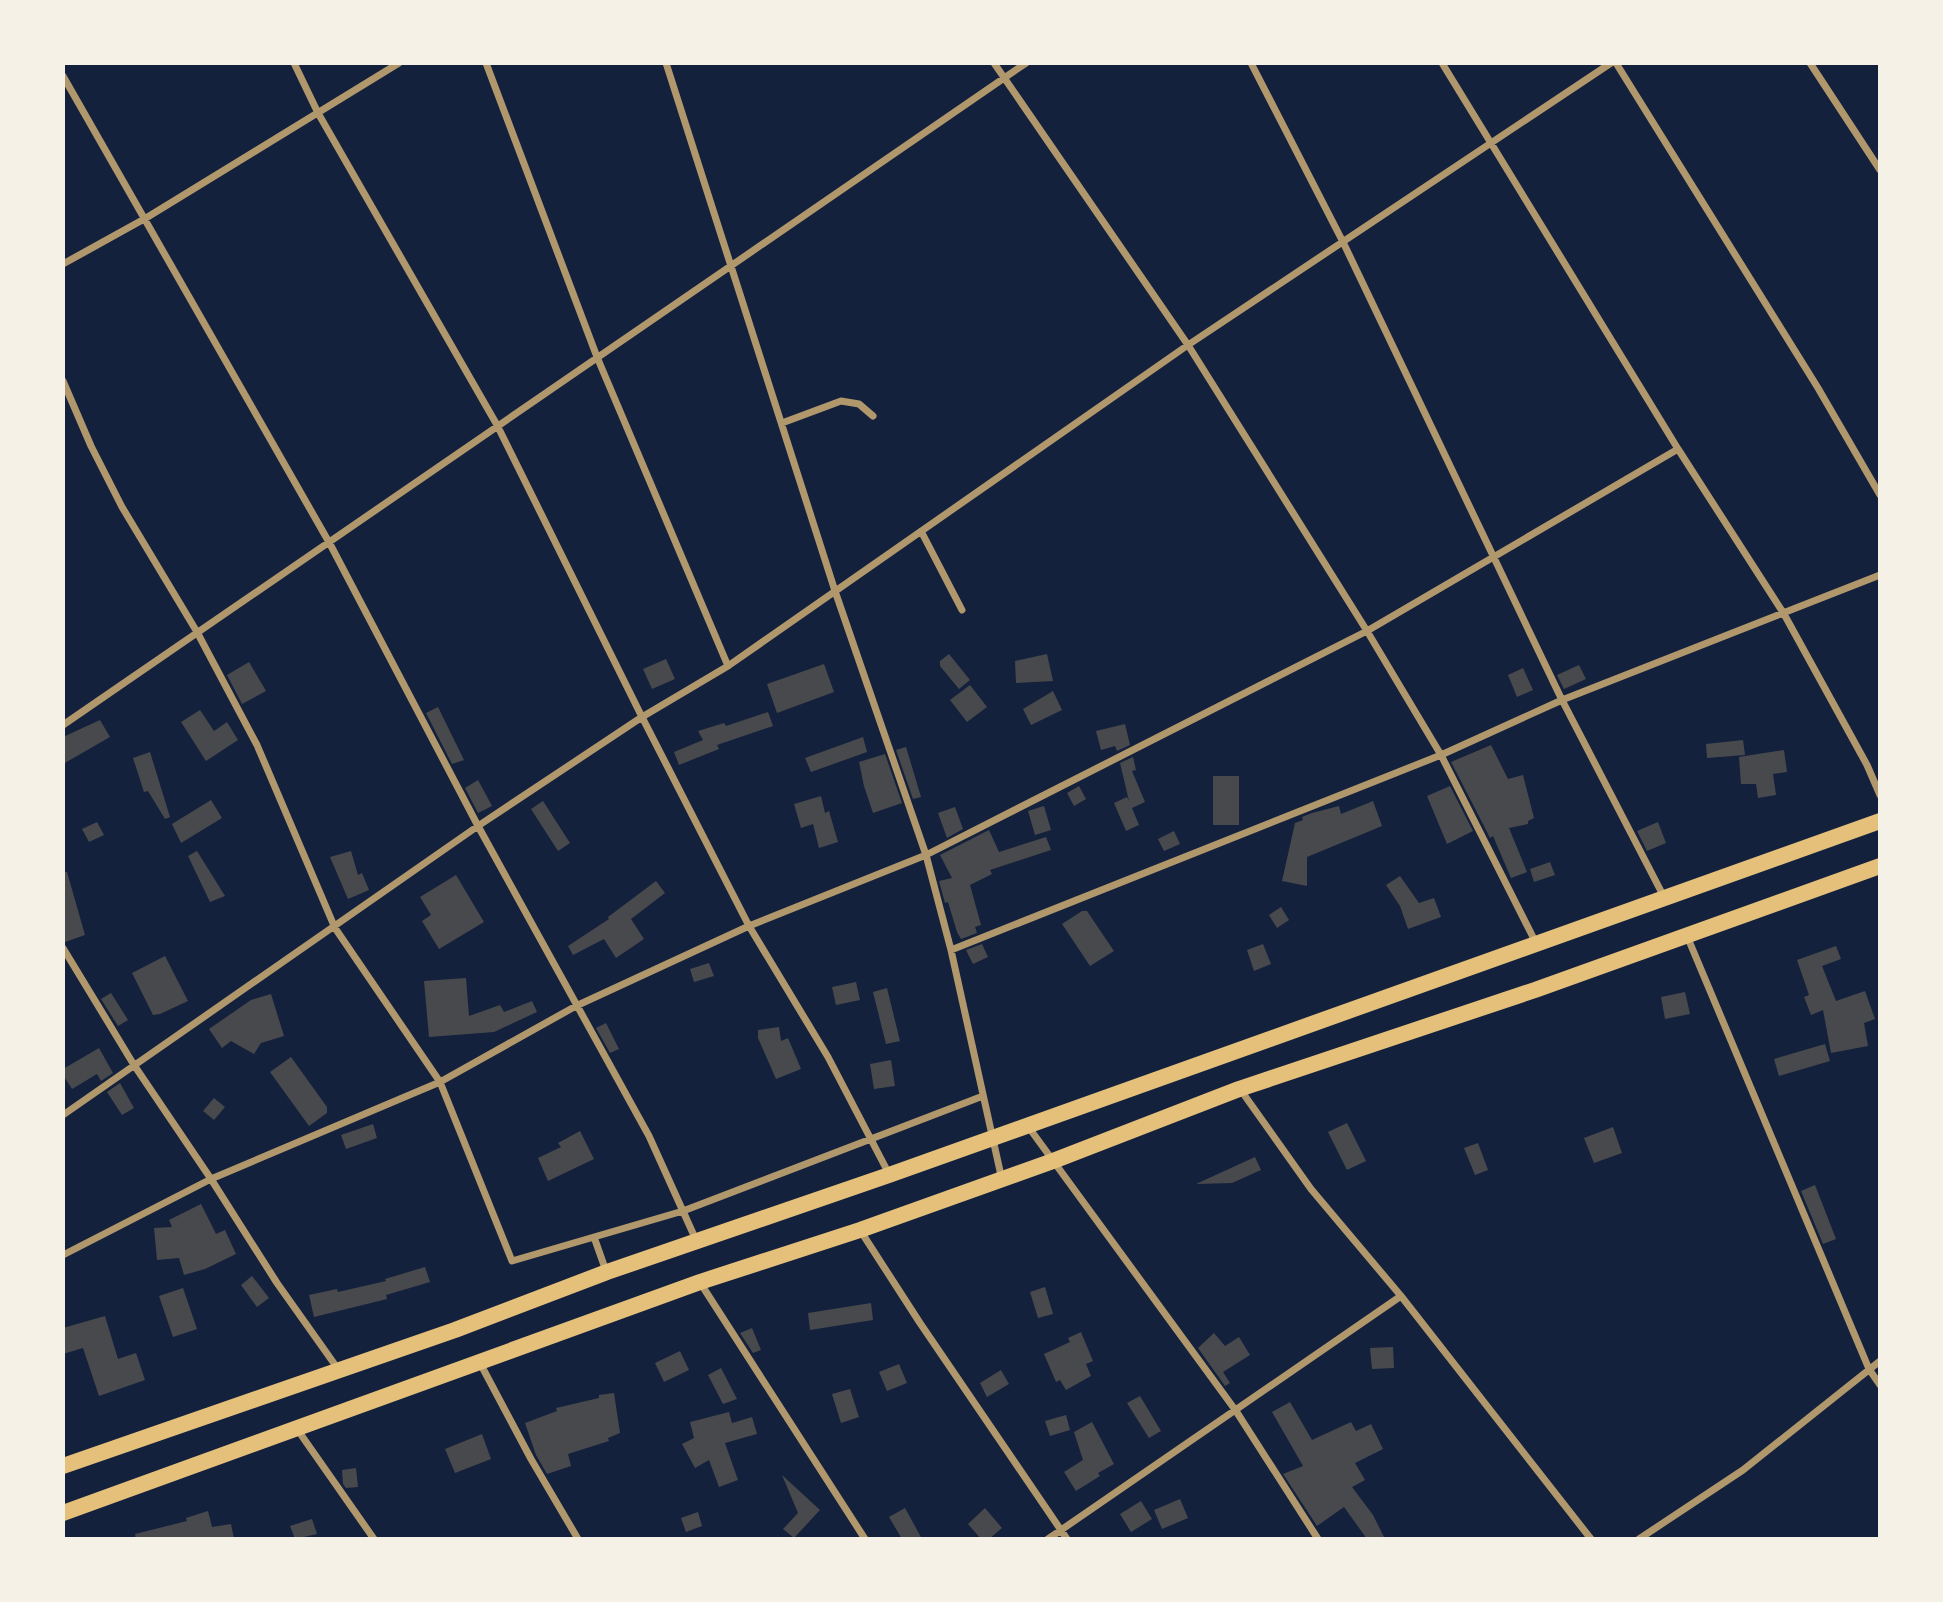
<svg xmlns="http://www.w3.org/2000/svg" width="1943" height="1602" viewBox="0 0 1943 1602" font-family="Lato,sans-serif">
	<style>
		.building { fill: #48494c }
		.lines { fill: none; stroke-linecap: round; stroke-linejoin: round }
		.minor { stroke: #b1986c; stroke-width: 7 }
		.trunk { stroke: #e5c07b; stroke-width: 16 }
	</style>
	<rect width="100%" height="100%" fill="#14213d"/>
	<!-- building -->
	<path class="building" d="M949,654L970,680L959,689L940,666V661Z
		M1047,654L1053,681L1016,683L1015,661Z
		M666,659L675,679L652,689L643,669Z
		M249,662L266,691L242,704L227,675Z
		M824,664L834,692L777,713L767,684Z
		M1579,665L1586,679L1564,689L1557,675Z
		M1523,668L1533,690L1517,697L1508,675Z
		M970,685L987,707L967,722L950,700Z
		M1053,691L1062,710L1031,725L1023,709Z
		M438,707L464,760L452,764L426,713Z
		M200,710L214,731L227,722L238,740L206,761L181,722Z
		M768,712L773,726L717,745L719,749L679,765L674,752L703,740L698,731L724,723L726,726Z
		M100,720L110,737L63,764V737Z
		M1125,724L1130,745L1117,751L1115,746L1101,750L1096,731Z
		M863,737L867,752L811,772L805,758Z
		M1743,740L1745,755L1707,758L1706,744Z
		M1491,745L1508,779L1523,775L1534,818L1528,821V824L1509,828L1527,872L1511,878L1493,836L1490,838L1484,826L1451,762Z
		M906,747L921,797L913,799L896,750Z
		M1784,750L1787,772L1773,774L1776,795L1758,798L1756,784H1741L1739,757Z
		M150,752L170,817L165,819L148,791L144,792L133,758Z
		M885,754L902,803L873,813L864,786L859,762Z
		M1133,757L1136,770L1132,771L1145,802L1132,808L1139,825L1126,831L1114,803L1127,797L1129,801L1120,763Z
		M1213,776H1239V825H1213Z
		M478,780L492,806L478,813L465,788Z
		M1079,786L1086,799L1074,806L1067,793Z
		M1450,786L1473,831L1447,844L1427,796Z
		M821,796L825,813L829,811L838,842L819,848L813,824L801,828L794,804Z
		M211,800L222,818L181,843L172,824Z
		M543,801L570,843L558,851L531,809Z
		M1373,801L1382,826L1307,857V886L1282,881L1295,823L1303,820L1302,817L1312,813L1339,806L1341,814Z
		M1044,806L1051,830L1035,835L1028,811Z
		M955,807L963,829L947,838L938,813Z
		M97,822L104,835L89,842L82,829Z
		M1658,822L1666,843L1647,851L1637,831Z
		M989,830L999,852L1046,837L1051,850L990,870L992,874L970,885L981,925L975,927L977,933L961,939L957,932L948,902L945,903L939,881L952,878L940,855Z
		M1174,831L1180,844L1164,851L1158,839Z
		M197,851L225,896L210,902L188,856Z
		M351,851L358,875L362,873L369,890L348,899L330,857Z
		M1550,862L1555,875L1534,882L1530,869Z
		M63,872H67L85,935L65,942H63Z
		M456,875L484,922L439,949L422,921L431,915L420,897Z
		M1400,876L1419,903L1434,898L1441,917L1408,929L1400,906L1386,885Z
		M656,881L665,893L631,919L644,939L616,958L604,939L573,955L568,946L609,919L608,917Z
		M1281,907L1289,920L1277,928L1269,915Z
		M1082,911H1087L1114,951L1090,966L1062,924Z
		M982,944L988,957L973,964L966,950Z
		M1263,944L1271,964L1254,971L1247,950Z
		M1836,946L1841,959L1822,966L1836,1001L1865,991L1875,1019L1864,1023L1868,1046L1831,1053L1823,1010L1811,1015L1804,997L1809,995L1797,960Z
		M165,956L188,1001L160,1014L153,1015L132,973Z
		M709,963L714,976L694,982L690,969Z
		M466,978L469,1016L500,1005L504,1012L532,1001L537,1012L494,1032L429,1037L424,981Z
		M856,982L860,1000L836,1005L832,987Z
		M887,988L900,1041L886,1044L873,992Z
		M1685,992L1690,1014L1665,1019L1661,997Z
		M111,993L128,1020L118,1026L101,999Z
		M271,994L284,1036L261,1043L254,1054L231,1041L222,1048L209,1029L251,1000Z
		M606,1023L619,1049L610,1053L596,1028Z
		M779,1027L781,1041L788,1038L801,1069L776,1079L758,1038V1030Z
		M1825,1044L1830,1061L1779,1076L1774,1059Z
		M99,1048L113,1073L101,1081L97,1074L72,1089L63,1075V1069Z
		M291,1057L327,1107V1113L309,1126L270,1072Z
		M891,1060L895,1086L874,1089L870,1064Z
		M120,1083L134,1108L122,1115L107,1092Z
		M214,1098L225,1107L214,1120L203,1111Z
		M1347,1123L1366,1161L1347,1170L1328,1132Z
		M373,1124L377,1138L346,1149L341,1135Z
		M1613,1127L1622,1153L1594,1163L1584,1138Z
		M580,1131L594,1159L548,1181L538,1158L561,1147L558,1143Z
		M1478,1143L1488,1170L1475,1175L1464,1148Z
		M1255,1157L1261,1170L1232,1183L1196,1184Z
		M1815,1185L1836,1239L1823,1244L1801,1191Z
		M201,1204L216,1234L225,1230L236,1254L205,1269L184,1275L179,1258L157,1260L154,1228L172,1227L169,1220Z
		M425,1267L430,1282L386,1295L387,1299L314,1317L309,1295L337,1289L338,1292L386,1281L385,1279Z
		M252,1276L269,1298L257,1307L241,1285Z
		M1045,1287L1053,1314L1038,1318L1030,1292Z
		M183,1288L197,1329L173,1337L159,1296Z
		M871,1303L873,1320L810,1330L808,1313Z
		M105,1316L118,1359L136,1353L145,1380L99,1396L83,1348L63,1354V1328Z
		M752,1328L761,1350L753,1353L740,1333Z
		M1081,1332L1093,1361L1086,1364L1091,1376L1066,1390L1060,1380L1056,1382L1044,1354L1070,1342L1068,1338Z
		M1214,1333L1225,1346L1239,1337L1250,1355L1223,1372L1230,1383L1225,1386L1198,1348Z
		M1393,1347L1394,1368L1372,1369L1370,1348Z
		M680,1351L689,1370L664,1382L655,1363Z
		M899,1364L907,1383L887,1391L879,1372Z
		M721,1368L737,1399L723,1404L708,1375Z
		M1001,1370L1009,1384L987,1397L980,1383Z
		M850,1389L859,1417L841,1423L832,1394Z
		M614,1393L620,1433L608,1438L609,1441L568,1454L571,1466L547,1474L536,1455L525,1423L557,1411L556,1408L599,1398V1395Z
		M1140,1396L1161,1431L1149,1438L1127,1403Z
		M1290,1402L1312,1440L1351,1422L1356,1431L1371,1424L1383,1449L1355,1463L1365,1480L1352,1487L1373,1515L1385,1539H1367L1344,1507L1317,1526L1283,1474L1303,1466L1272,1412Z
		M729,1412L732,1423L752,1417L757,1434L725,1443L738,1480L719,1487L709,1460L695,1468L682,1444L694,1438L690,1422Z
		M1066,1415L1070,1430L1050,1436L1045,1421Z
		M1092,1422L1114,1464L1098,1473L1100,1476L1076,1491L1064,1472L1083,1460L1074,1432Z
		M482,1434L491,1459L455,1473L445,1449Z
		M356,1468L358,1487L346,1488L343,1484L342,1470Z
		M782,1475L820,1510L794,1538L783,1529L798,1513Z
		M1180,1499L1188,1518L1162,1529L1154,1510Z
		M1141,1501L1152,1519L1131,1532L1120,1514Z
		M905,1508L922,1539H902L889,1517Z
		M985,1508L1002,1528L989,1539H981L968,1524Z
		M208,1511L212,1527L231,1524L234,1539H136L135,1534L187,1521L186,1518Z
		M698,1512L702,1526L686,1532L681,1518Z
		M312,1519L317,1534L295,1539L290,1526Z"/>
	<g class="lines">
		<!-- minor -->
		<path class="minor" d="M294,63L318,113L497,425L642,717L749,926L828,1057L889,1174
			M486,63L597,357L728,666
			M666,63L835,591L926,855L951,950L1002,1180
			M994,63L1188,345L1367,631L1441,755L1536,943
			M1251,63L1343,242L1562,700L1664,897
			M1442,63L1678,449L1784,614L1867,765L1880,795
			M1616,63L1818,388L1880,495
			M1810,63L1880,170
			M63,76L330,544L478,826L649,1136L696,1240
			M63,264L146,218L399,63
			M63,381L91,446L122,507L197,632L257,745L335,928L440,1082L512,1261L683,1211L983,1096
			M782,423L841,401L859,404L873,416
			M921,531L962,610
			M63,725L1026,63
			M1687,936L1869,1369L1880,1385
			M63,948L134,1065L211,1179L277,1283L338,1369
			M951,950L1441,755L1562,700L1880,575
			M1240,1089L1311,1189L1401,1296L1591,1539
			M63,1115L478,826L642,717L728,666L1188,345L1611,63
			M1027,1125L1236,1411L1318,1539
			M860,1230L920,1323L1067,1539
			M594,1237L606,1271
			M63,1255L211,1179L440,1082L576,1006L749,926L926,855L1367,631L1678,449
			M701,1284L865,1539
			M480,1363L531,1459L578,1539
			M297,1429L374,1539
			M1048,1539L1401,1296
			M1639,1539L1743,1470L1880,1361"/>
		<!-- trunk -->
		<path class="trunk" d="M63,1466L455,1330L607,1272L889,1175L1880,821
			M63,1513L700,1282L860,1230L1053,1161L1239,1089L1535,990L1880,866"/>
	</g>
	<!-- border -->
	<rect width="1943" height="1602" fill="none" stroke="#f6f1e7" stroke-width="130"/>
</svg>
